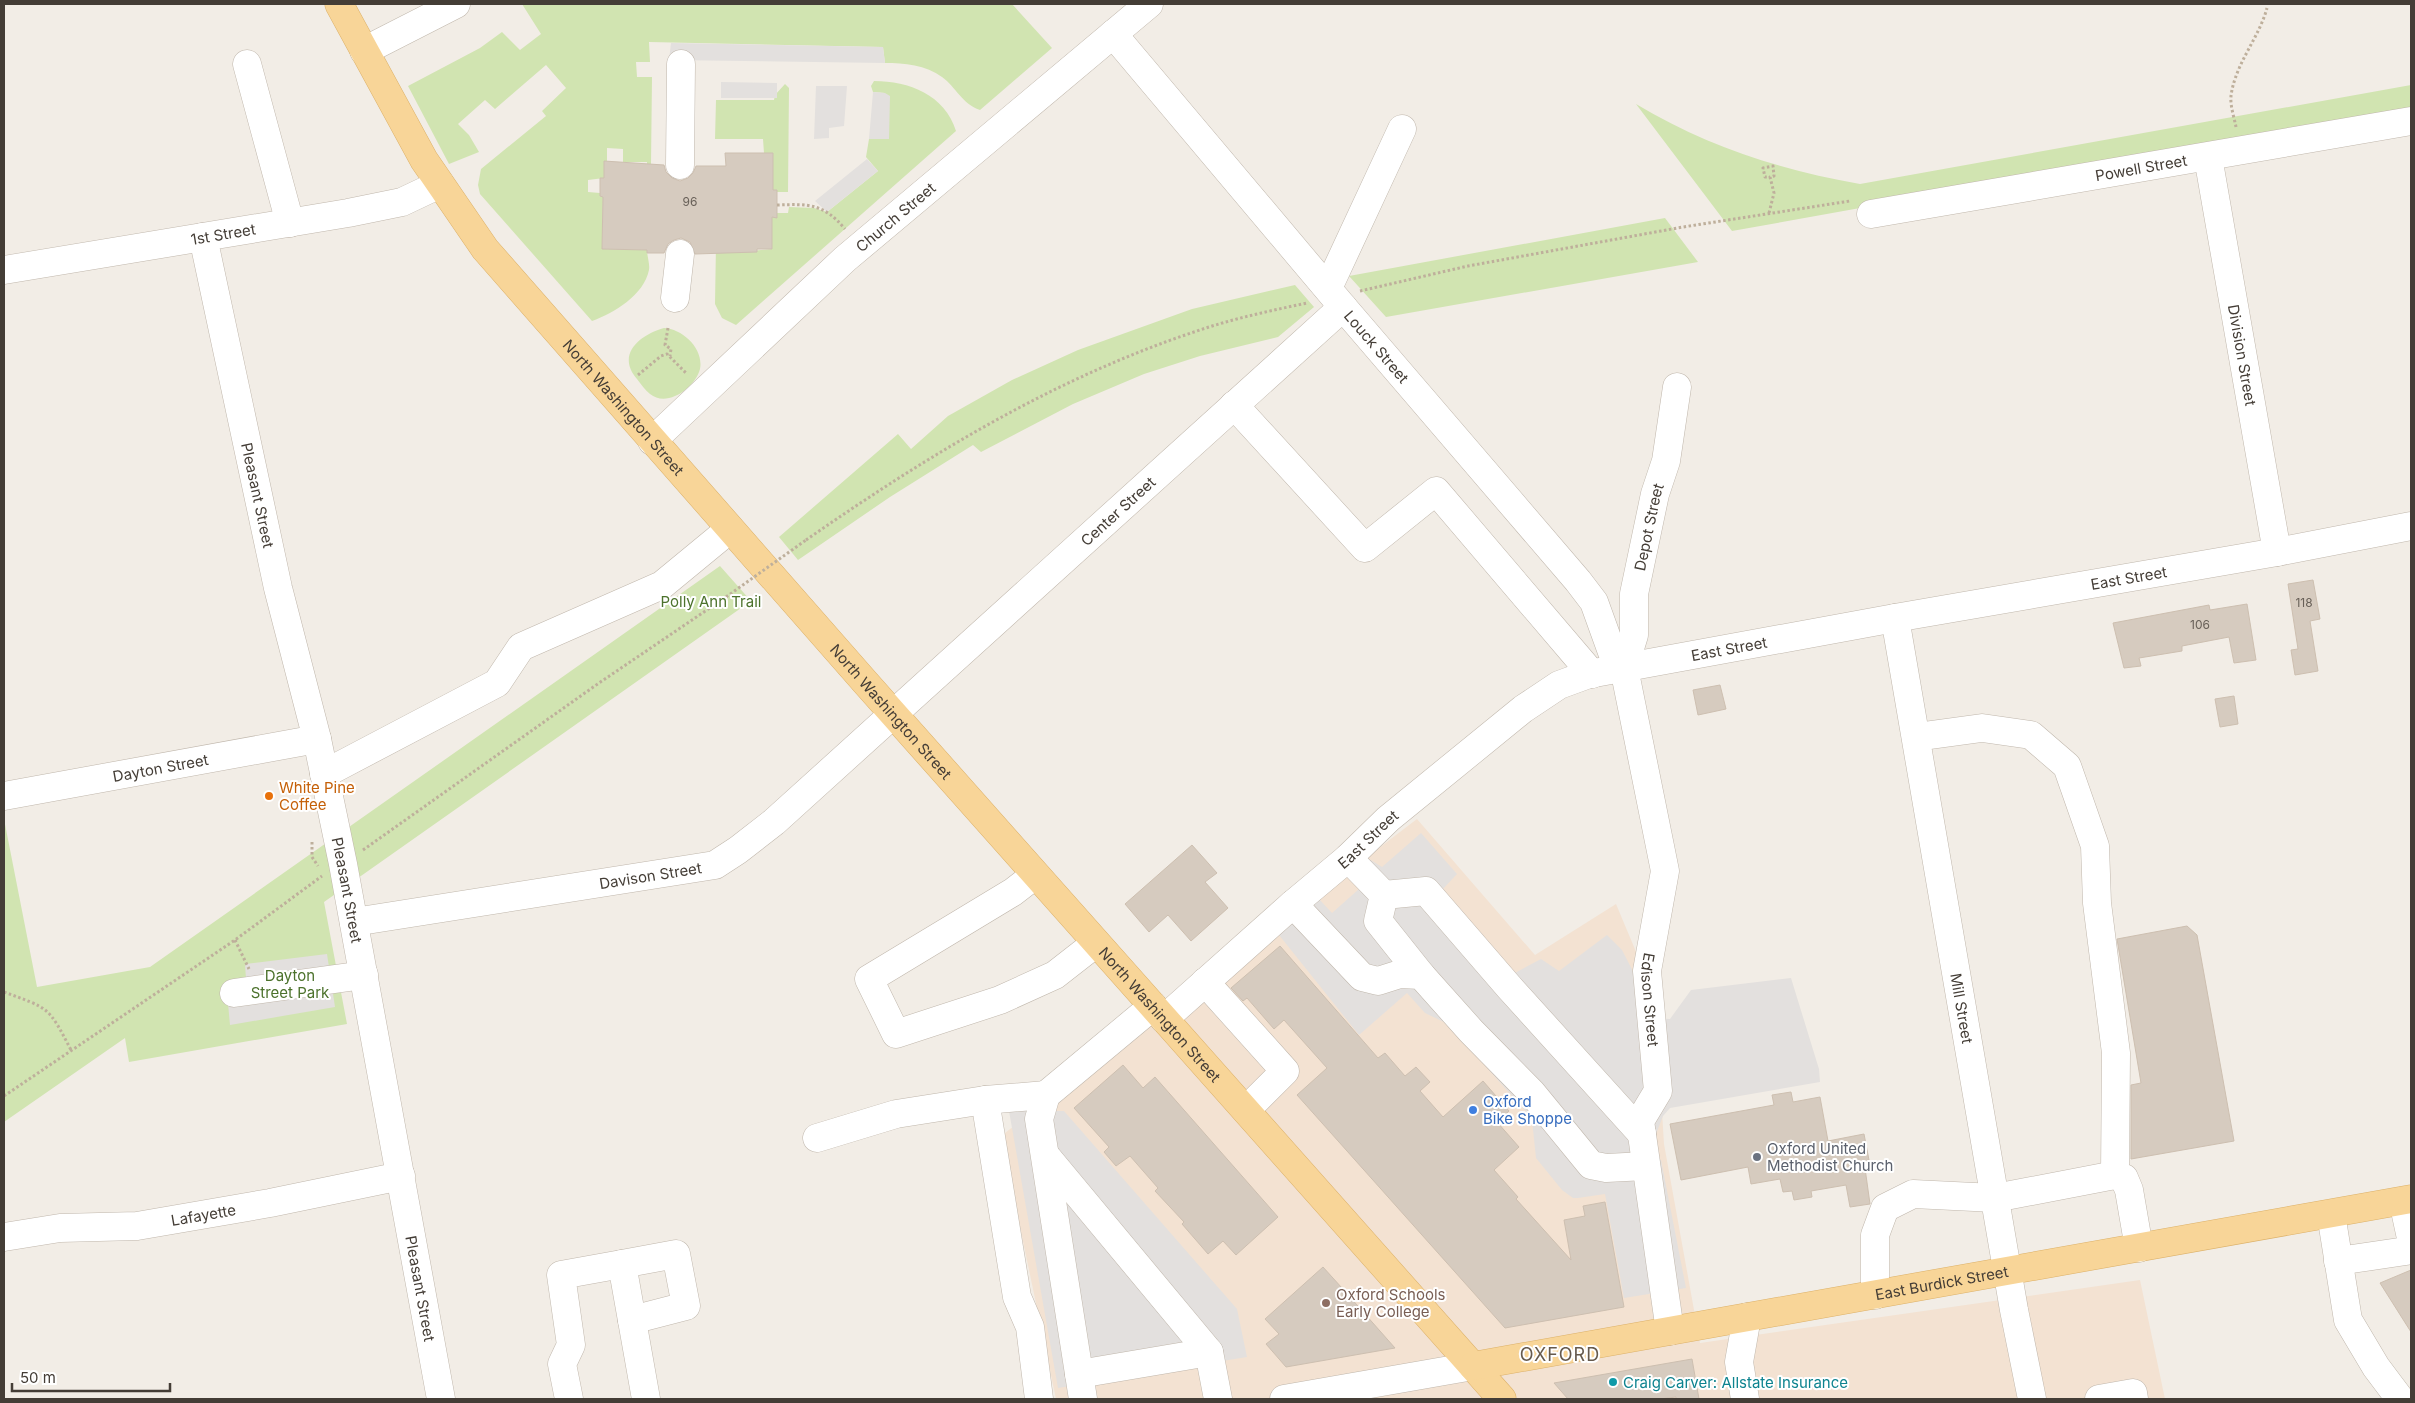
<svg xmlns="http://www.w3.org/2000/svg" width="2415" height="1403" viewBox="0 0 2415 1403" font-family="Inter,sans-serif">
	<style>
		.commercial { fill: #f3e2d2 }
		.green { fill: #d1e4b1 }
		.parking { fill: #e3e0de }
		.building { fill: #d6cbbf; stroke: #cdbfb0 }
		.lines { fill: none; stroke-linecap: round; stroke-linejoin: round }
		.minor-casing { stroke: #c0b7ac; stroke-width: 29 }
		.major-casing { stroke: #dcb169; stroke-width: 29 }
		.path { stroke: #beaf9b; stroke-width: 3; stroke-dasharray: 2.5 2.5; stroke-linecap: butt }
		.minor { stroke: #fff; stroke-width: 28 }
		.major { stroke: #f8d598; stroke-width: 28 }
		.path-bridge { stroke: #beaf9b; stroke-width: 3; stroke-dasharray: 2.5 2.5; stroke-linecap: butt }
		.food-dot { fill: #e8710a; stroke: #fff; stroke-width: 2 }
		.shop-dot { fill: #3f7fe0; stroke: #fff; stroke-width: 2 }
		.worship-dot { fill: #6b7280; stroke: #fff; stroke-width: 2 }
		.education-dot { fill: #8d6e63; stroke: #fff; stroke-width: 2 }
		.culture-dot { fill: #0f9aa8; stroke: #fff; stroke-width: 2 }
		.labels { text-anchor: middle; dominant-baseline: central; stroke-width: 4; stroke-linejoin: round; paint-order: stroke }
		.number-label { font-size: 12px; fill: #686058 }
		.street-label { font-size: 15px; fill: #443d36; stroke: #fff }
		.park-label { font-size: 15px; fill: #4c722c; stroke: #fff }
		.food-label { font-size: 15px; fill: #c56008; stroke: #fff; text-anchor: start }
		.shop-label { font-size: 15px; fill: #366cbe; stroke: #fff; text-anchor: start }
		.worship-label { font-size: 15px; fill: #5b616d; stroke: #fff; text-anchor: start }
		.education-label { font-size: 15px; fill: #785e54; stroke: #fff; text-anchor: start }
		.culture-label { font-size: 15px; fill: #0d838f; stroke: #fff; text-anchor: start }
		.quarter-label { font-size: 18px; letter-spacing: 1px; fill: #665a4d; stroke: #fff }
	</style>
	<rect width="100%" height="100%" fill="#f2ede6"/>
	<!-- commercial -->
	<path class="commercial" d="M1417,819L1535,955L1616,904L1655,997L1664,1144L1700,1343L2140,1280L2165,1399H1056L1001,1136Z"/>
	<!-- green -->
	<path class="green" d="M522,4H1012L1052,48L980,110C962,104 956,87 942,77C926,65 904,63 885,63L883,47L649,42L650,62H636L637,77H652L651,164L647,165V162H623V149L607,148V161H604V178L588,180V192L600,193V196L603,197L602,249L647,250C647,256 650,264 649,270C644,295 614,313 592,321L480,194L478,185L481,169L546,116L542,111L566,88L546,65L495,109L485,100L458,124L469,135L479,152L449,164L408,86L480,48L502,32L520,50L541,34Z
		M874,81C909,81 945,95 956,131L736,325L722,318L715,304L716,244L739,252L772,249V217H777V213H788L789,207L814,208L827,212L878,171L866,157L869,139H877L885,93L873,92L871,86Z
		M785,84L789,88L788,192H777L773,190V153H764L763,139H715L716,100H774L775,95Z
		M2411,85V109L1732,231L1636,104C1706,146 1780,170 1860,184Z
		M1665,218L1698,262L1386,317L1349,276Z
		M1295,285L1314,307L1278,337L1200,356L1144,374L1073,404L981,452L973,445L890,497L798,560L779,537L898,434L911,449L948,416L1012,380L1078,350L1192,309Z
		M664,328C683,329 704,349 700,369C695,388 667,408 650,394C645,390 641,384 637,379C616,355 639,335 664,328Z
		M720,566L751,601L324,902L347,1024L129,1062L125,1038L4,1122V819L37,987L150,967Z"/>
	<!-- parking -->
	<path class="parking" d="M671,43L883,47L885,63L669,60Z
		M721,82L777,83V98H721Z
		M816,86H847L844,126L829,128V138L814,139Z
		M873,92L885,93L890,96L889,139H869Z
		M867,159L878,171L827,212L815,201Z
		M1421,833L1457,874L1442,890L1513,974L1541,959L1559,971L1607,935L1622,950L1642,989L1652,1018L1670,1019L1691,990L1791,978L1819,1069L1820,1082L1670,1108L1663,1116L1648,1155L1650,1162L1661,1160L1686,1288L1624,1298L1605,1194L1578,1198H1573L1562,1190L1536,1158L1532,1120L1527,1113L1448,1024L1425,1013L1407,993L1359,1035L1279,935L1319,899L1332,913L1359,889L1349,873L1369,859L1382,867Z
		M327,954L335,1007L230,1025L226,982L246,979L245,964Z
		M1009,1111H1064L1237,1309L1247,1357L1058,1388Z"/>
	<!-- building -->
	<path class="building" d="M725,153H773V190H777V218L772,217V249H757V252L695,254L690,242L681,238L674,240L668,244L664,253H647V250L602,249L603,197L600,196V178H604V161L664,165L666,172L672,178L680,181L688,178L693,173L696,166H726Z
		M2313,580L2320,619L2310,621L2318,671L2295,675L2291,650L2298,649L2288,584Z
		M2247,604L2256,660L2234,663L2229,637L2182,646V651L2139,658L2141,666L2124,668L2113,623L2209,605L2210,610Z
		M1720,685L1726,709L1698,715L1693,690Z
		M2234,696L2238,724L2220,727L2215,699Z
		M1192,845L1217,873L1205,882L1228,908L1191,941L1168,915L1149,932L1125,904Z
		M2187,926L2197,935L2234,1141L2131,1159V1085L2141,1083L2117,939Z
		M1280,946L1378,1058L1385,1053L1405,1076L1416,1067L1430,1082L1420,1091L1443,1117L1483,1081L1509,1111L1497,1122L1519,1147L1494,1170L1518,1197L1516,1199L1571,1260L1564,1220L1585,1216L1583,1206L1605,1202L1624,1307L1505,1328L1297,1095L1327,1068L1284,1020L1274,1029L1247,998L1243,1001L1231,988Z
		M1123,1065L1143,1088L1155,1077L1278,1217L1236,1255L1223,1241L1208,1254L1182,1224L1184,1222L1155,1191L1158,1188L1130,1156L1116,1166L1104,1152L1109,1147L1074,1108Z
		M1791,1092L1793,1102L1820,1097L1828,1141L1864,1134L1869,1160L1864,1161L1870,1204L1850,1207L1846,1185L1811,1191L1812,1197L1794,1200L1792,1191L1783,1192L1780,1179L1751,1184L1748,1167L1681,1180L1670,1124L1774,1105L1772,1095Z
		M1323,1267L1342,1288L1395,1348L1286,1367L1266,1344L1279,1334L1265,1319Z
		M2411,1270V1332L2380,1283Z
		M1692,1359L1699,1399H1676V1397L1660,1399H1568L1554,1383Z"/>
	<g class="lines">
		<defs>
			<g id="minor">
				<path id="s1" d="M1113,34L1343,307L1578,581L1594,602L1612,652L1624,668L1665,871L1647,971L1658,1091L1640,1121L1670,1331"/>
				<path d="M364,51L456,4"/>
				<path d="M247,64L290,223"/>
				<path id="s2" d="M2208,157L2277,552"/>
				<path d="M680,165L681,64"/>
				<path id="s3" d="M1871,214L2411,121"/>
				<path id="s4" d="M203,237L278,588L317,739L343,864L441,1399"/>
				<path id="s5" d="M4,270L348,213L402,202L440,184"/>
				<path d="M1328,288L1402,129"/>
				<path d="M675,298L680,254"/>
				<path d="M1234,405L1365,548L1436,491L1592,674"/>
				<path id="s6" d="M652,441L845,259L1149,4"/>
				<path id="s7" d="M1895,618L2014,1310L2032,1399"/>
				<path id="s8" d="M1624,668L1634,635V594L1655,494L1666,461L1677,387"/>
				<path d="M1916,737L1982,728L2031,735L2067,766L2095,846L2097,903L2116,1053L2115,1175"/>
				<path d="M324,774L497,683L521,647L662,585L730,529"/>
				<path id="s9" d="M4,796L317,739"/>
				<path d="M1348,858L1384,895L1378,921L1421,975"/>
				<path d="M1035,875L1013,892L869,979L896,1034L1000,1000L1055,975L1096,943"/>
				<path d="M1384,895L1426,891L1509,987L1642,1134"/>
				<path d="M1293,904L1362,977L1378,981L1400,974L1421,975L1471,1031L1532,1093L1591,1165L1606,1168L1646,1166"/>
				<path id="s10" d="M354,922L715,865L738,850L774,822L1343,307"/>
				<path d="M1205,982L1285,1071L1246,1110"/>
				<path d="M234,993L364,975"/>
				<path id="s11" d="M1164,1019L1293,904L1348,858L1388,819L1523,709L1559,685L1589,674L1895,618L2277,552L2411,526"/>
				<path d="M817,1138L896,1114L985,1100"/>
				<path d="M1046,1156L1209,1352L1218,1399"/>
				<path d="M2403,1201L2411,1238"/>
				<path d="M2331,1214L2348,1320L2376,1367L2400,1399"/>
				<path id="s12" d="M4,1237L60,1228L137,1226L270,1203L401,1176"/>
				<path d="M2338,1261L2406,1251L2411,1249"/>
				<path d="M622,1264L676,1254L686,1306L632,1320"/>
				<path d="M1875,1295V1235L1885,1208L1913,1194L1995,1198L2115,1175L2124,1178L2129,1190L2139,1248"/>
				<path d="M1079,1374L1209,1352"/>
				<path d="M569,1399L562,1364L571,1345L561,1275L622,1264L646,1399"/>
				<path d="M1039,1399L1030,1327L1017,1297L985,1100L1046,1095"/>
				<path d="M1083,1399L1039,1119L1046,1095L1153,1006"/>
				<path d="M1284,1399L1473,1366"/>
				<path d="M1745,1399L1739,1362L1747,1317"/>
				<path d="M2099,1399L2133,1393L2134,1399"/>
			</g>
			<g id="major">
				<path id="s13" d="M339,4L424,160L485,249L865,682L1502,1399"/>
				<path id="s14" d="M1473,1366L2411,1199"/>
			</g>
		</defs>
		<!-- minor casing -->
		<use href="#minor" class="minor-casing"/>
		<!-- major casing -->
		<use href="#major" class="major-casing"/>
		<!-- path -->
		<path class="path" d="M2236,127C2234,117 2230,105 2231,96C2235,64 2259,38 2267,8
			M777,205C809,204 823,203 845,229
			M1769,213L1774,193L1770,177L1774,176L1773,166L1763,168L1765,177H1770
			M1360,291L1468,266L1683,227L1850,201
			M668,328L665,345L671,349L670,356
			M638,375L661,356L667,354L687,374
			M806,540C927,456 1053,379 1194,332C1231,319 1269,311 1307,303
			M312,842V857L318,866
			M363,850L599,683L726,597
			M235,940L249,969
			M4,992C50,1009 48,1006 71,1050
			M4,1096L235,940L322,876"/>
		<!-- minor -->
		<use href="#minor" class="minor"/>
		<!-- major -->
		<use href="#major" class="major"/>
		<!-- path-bridge -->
		<path class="path-bridge" d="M726,597L806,540"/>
	</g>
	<!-- markers -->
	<circle class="food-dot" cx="269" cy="796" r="5"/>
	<circle class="shop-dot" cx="1473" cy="1110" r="5"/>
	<circle class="worship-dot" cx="1757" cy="1157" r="5"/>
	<circle class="education-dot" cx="1326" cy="1303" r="5"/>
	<circle class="culture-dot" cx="1613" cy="1382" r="5"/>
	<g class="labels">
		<!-- number labels -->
		<g class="number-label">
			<text x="690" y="201">96</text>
			<text x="2304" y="602">118</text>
			<text x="2200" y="624">106</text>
		</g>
		<!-- street labels -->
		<g class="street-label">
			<text stroke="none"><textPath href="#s3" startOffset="274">Powell Street</textPath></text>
			<text stroke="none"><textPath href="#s6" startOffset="331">Church Street</textPath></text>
			<text stroke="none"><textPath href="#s5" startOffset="222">1st Street</textPath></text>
			<text stroke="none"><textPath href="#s1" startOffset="409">Louck Street</textPath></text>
			<text stroke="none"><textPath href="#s2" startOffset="201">Division Street</textPath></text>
			<text stroke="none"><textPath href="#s13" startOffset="496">North Washington Street</textPath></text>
			<text stroke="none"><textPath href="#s4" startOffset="264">Pleasant Street</textPath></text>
			<text stroke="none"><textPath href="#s10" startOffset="902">Center Street</textPath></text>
			<text stroke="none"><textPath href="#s8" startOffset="144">Depot Street</textPath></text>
			<text stroke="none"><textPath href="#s11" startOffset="1098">East Street</textPath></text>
			<text stroke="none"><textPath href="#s11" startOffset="692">East Street</textPath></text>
			<text stroke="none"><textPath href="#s13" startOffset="901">North Washington Street</textPath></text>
			<text stroke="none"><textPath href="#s9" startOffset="159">Dayton Street</textPath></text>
			<text stroke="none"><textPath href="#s11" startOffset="272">East Street</textPath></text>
			<text stroke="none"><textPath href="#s10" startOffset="300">Davison Street</textPath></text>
			<text stroke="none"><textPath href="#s4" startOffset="669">Pleasant Street</textPath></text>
			<text stroke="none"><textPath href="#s1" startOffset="1155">Edison Street</textPath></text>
			<text stroke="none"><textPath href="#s7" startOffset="396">Mill Street</textPath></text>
			<text stroke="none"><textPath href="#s13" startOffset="1306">North Washington Street</textPath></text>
			<text stroke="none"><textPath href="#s12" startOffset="201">Lafayette</textPath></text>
			<text stroke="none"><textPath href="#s14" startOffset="476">East Burdick Street</textPath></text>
			<text stroke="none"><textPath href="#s4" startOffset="1074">Pleasant Street</textPath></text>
		</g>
		<!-- park labels -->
		<g class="park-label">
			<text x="711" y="601">Polly Ann Trail</text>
			<text x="290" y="975">Dayton<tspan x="290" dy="17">Street Park</tspan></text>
		</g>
		<!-- food labels -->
		<g class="food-label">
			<text x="279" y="787">White Pine<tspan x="279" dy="17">Coffee</tspan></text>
		</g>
		<!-- shop labels -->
		<g class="shop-label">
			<text x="1483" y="1101">Oxford<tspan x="1483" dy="17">Bike Shoppe</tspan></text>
		</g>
		<!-- worship labels -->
		<g class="worship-label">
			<text x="1767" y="1148">Oxford United<tspan x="1767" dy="17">Methodist Church</tspan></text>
		</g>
		<!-- education labels -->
		<g class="education-label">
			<text x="1336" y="1294">Oxford Schools<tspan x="1336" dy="17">Early College</tspan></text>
		</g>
		<!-- culture labels -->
		<g class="culture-label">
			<text x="1623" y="1382">Craig Carver: Allstate Insurance</text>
		</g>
		<!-- quarter labels -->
		<g class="quarter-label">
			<text x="1560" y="1354">OXFORD</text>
		</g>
	</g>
	<!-- border -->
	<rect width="2415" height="1403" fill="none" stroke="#443d36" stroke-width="10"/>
	<!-- scale -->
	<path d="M12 1383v8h158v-8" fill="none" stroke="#443d36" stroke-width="2.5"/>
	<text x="20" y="1383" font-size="15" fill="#443d36" stroke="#ffffff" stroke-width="4" paint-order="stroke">50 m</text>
</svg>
